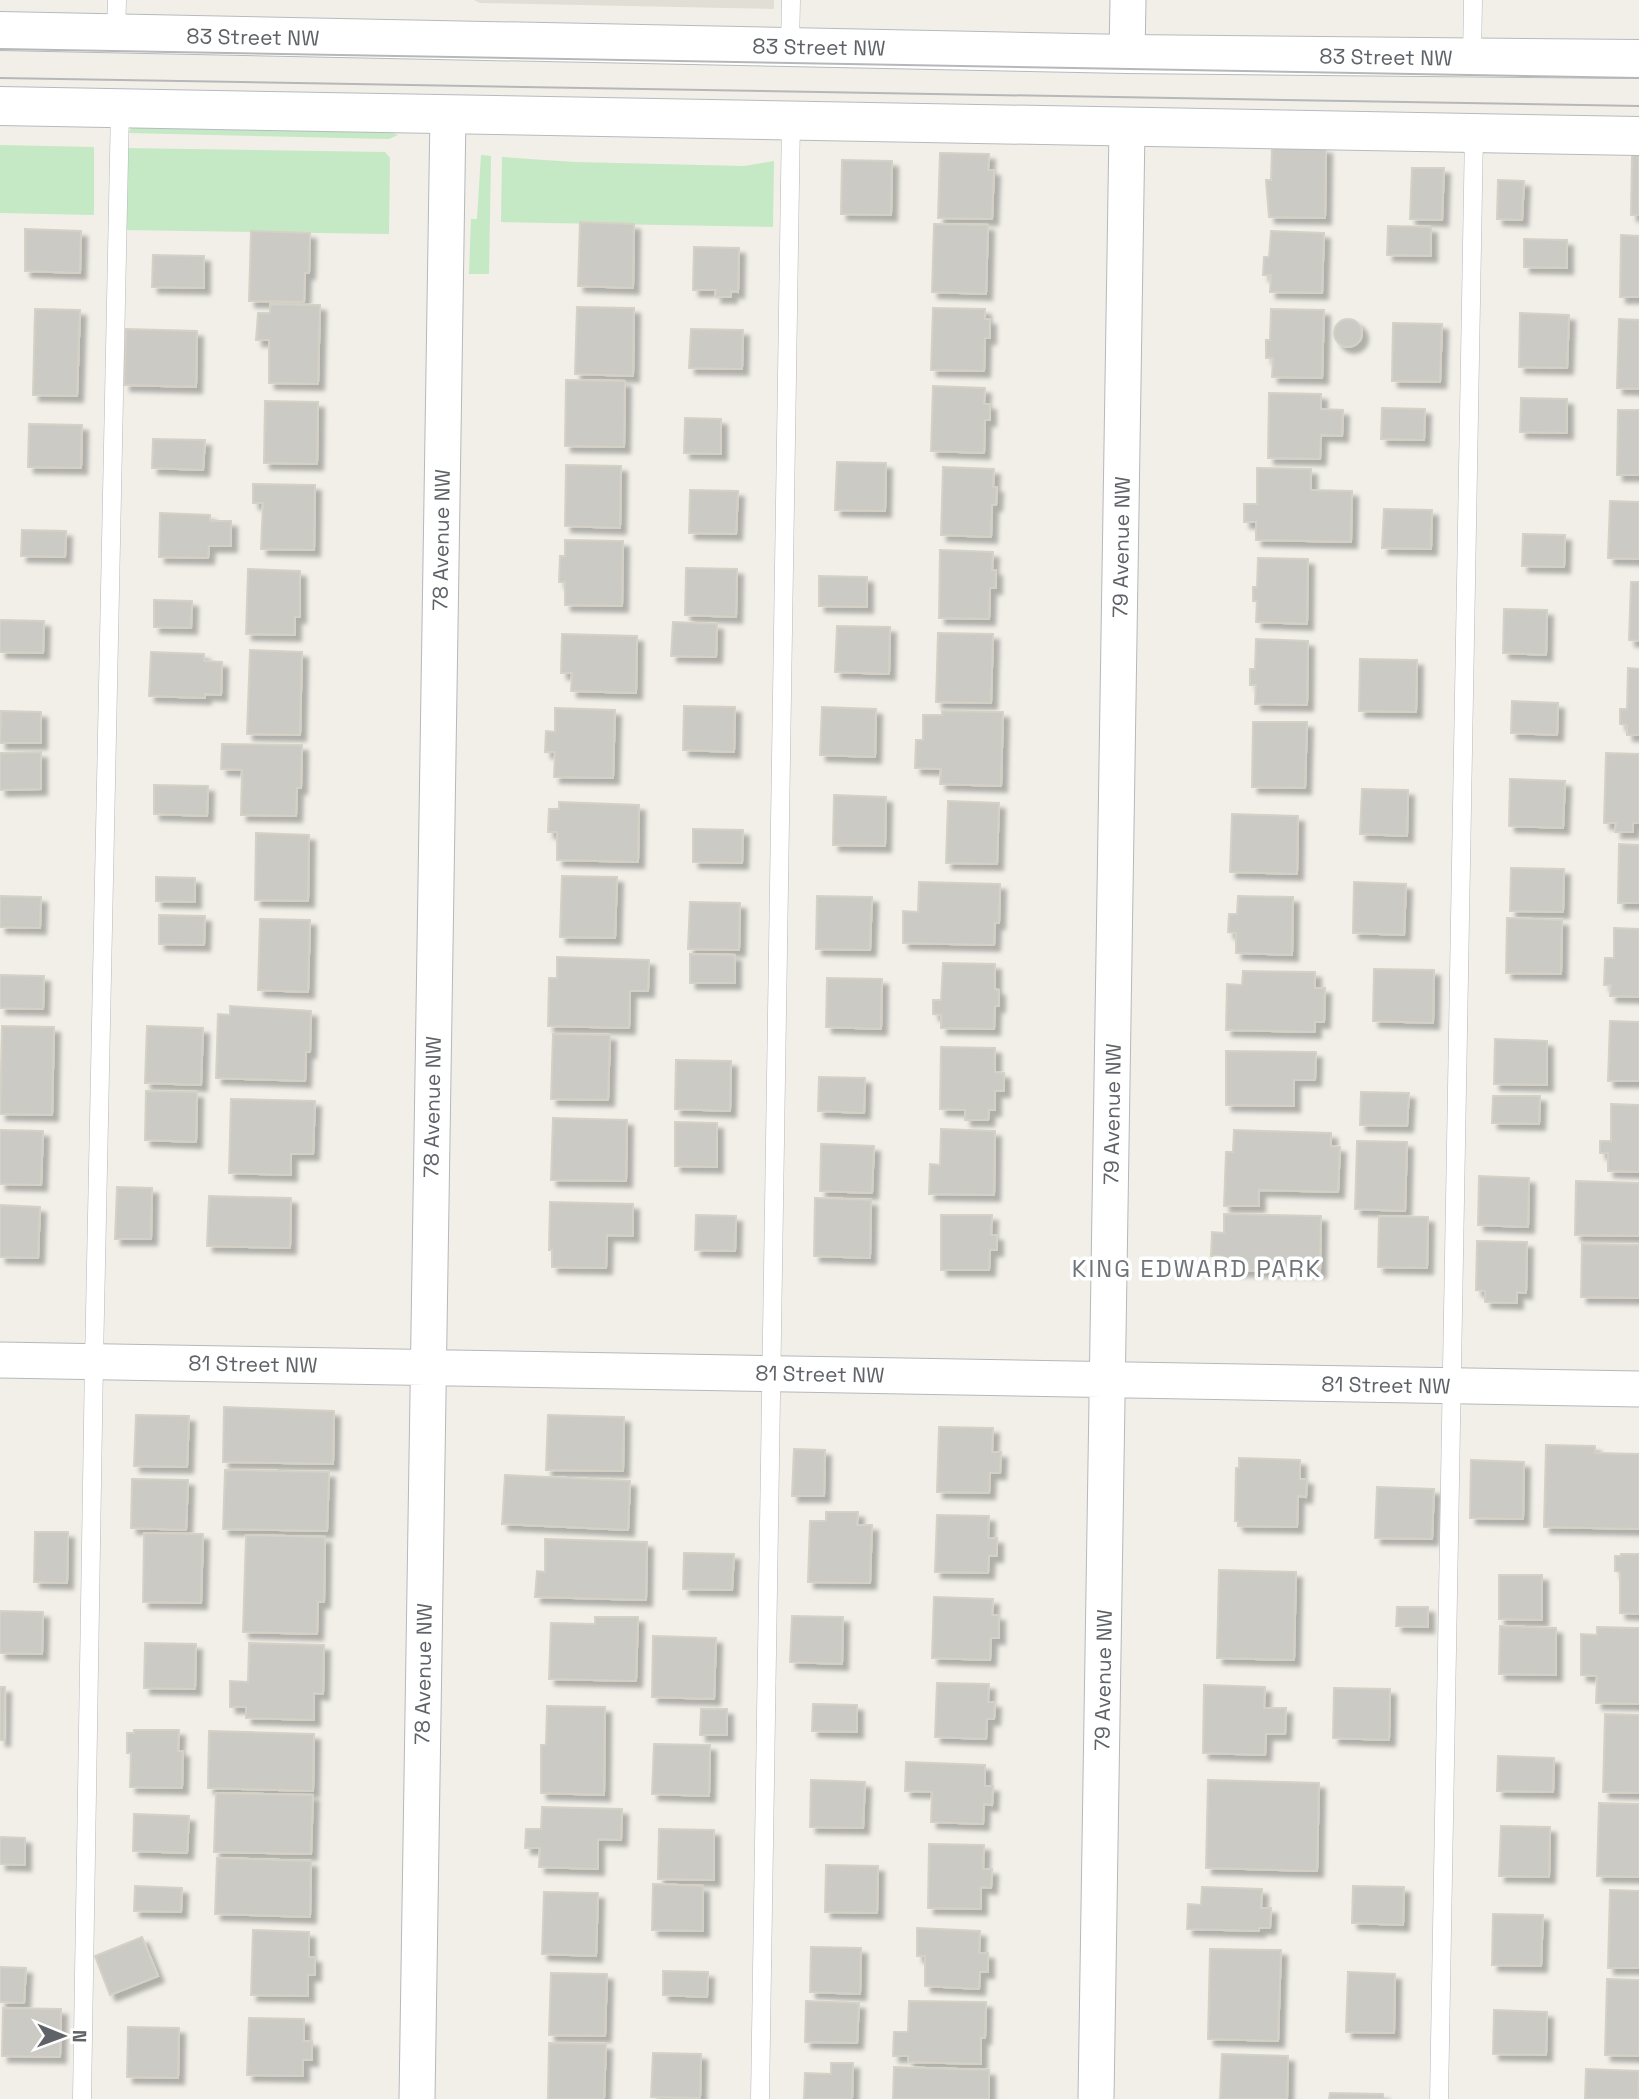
<svg xmlns="http://www.w3.org/2000/svg" width="1639" height="2099" viewBox="0 0 1639 2099" font-family="'Space Grotesk',sans-serif">
	<style>
		.education { fill: #e1ded6 }
		.green { fill: #c5e8c5 }
		.building { fill: #cccac5; stroke: #d6d1c6; stroke-width: 2; filter: url(#shadow) }
		.lines { fill: none; stroke-linecap: round; stroke-linejoin: round }
		.lane-casing { stroke: #b5b8bc; stroke-width: 19 }
		.street-casing { stroke: #b5b8bc; stroke-width: 37 }
		.secondary-casing { stroke: #b6babf; stroke-width: 40 }
		.lane { stroke: #fff; stroke-width: 18 }
		.street { stroke: #fff; stroke-width: 35 }
		.secondary { stroke: #fff; stroke-width: 38 }
		.tram { stroke: #b6b7b8; stroke-width: 2 }
		.labels { text-anchor: middle; dominant-baseline: central; stroke-width: 7; stroke-linejoin: round; paint-order: stroke }
		.street-label { font-size: 21px; fill: #5f6368; stroke: #fff }
		.quarter-label { font-size: 24px; letter-spacing: 2px; fill: #70757a; stroke: #fff }
	</style>
	<defs>
		<filter id="shadow"><feDropShadow dx="6" dy="6" stdDeviation="2" flood-color="#0004"/></filter>
	</defs>
	<rect width="100%" height="100%" fill="#f1efe8"/>
	<!-- education -->
	<path class="education" d="M474,0H774V9L480,3Z"/>
	<!-- green -->
	<path class="green" d="M133,126L385,130L398,135L389,139L128,133Z
		M0,145L94,147V215L0,213Z
		M123,148L385,152L390,158L389,234L122,230Z
		M481,155L491,156L489,274H469L471,219H477Z
		M502,157L574,162L744,166L774,161L773,227L501,222Z"/>
	<!-- building -->
	<path class="building" d="M1272,147L1326,148L1325,218L1269,217L1266,180H1271Z
		M940,153L989,154L988,170H994L992,219L938,218Z
		M1632,155H1639V215H1631Z
		M842,160L892,161L891,215L841,214Z
		M1412,168H1444L1442,220L1410,219Z
		M1498,180L1524,181L1522,220L1497,219Z
		M580,222L634,224L633,288L578,286Z
		M934,224L988,225L986,294L932,292Z
		M1388,226L1431,227V256L1387,255Z
		M25,229L81,231L80,273L25,271Z
		M251,231L310,233L309,273H305L304,302L249,301Z
		M1271,231L1324,233L1322,293L1270,292L1271,275H1263L1264,257H1269Z
		M1621,235L1639,236V297H1620Z
		M1524,239L1567,240V268L1524,267Z
		M694,247L739,248L738,292L731,291V297H715L716,290H693Z
		M153,255L204,256V288L152,287Z
		M270,304L320,305L318,384L269,383V340H256L258,313H270Z
		M577,307L634,308L633,376L575,374Z
		M933,308L985,309V319H990V338H985L984,371L931,370Z
		M35,309L80,310L77,396L33,395Z
		M1271,309L1324,310L1322,378L1272,377L1273,358H1266V340H1270Z
		M1520,313L1569,315L1567,368L1519,367Z
		M1334 333a14 14 0 1 1 28 0a14 14 0 1 1-28 0Z
		M1619,319L1639,320V389L1617,388Z
		M1393,323L1442,324L1440,382L1392,381Z
		M126,329L197,331L196,387L124,385Z
		M691,329L743,330L742,369L689,368Z
		M566,380L625,381L624,447L565,446Z
		M933,386L985,388L984,404H990V420H985L984,453L931,451Z
		M1269,393L1321,394V409L1343,410L1342,436L1321,435L1320,459L1268,458Z
		M1521,398L1567,399V433L1520,432Z
		M265,401L318,402L317,464L264,463Z
		M1382,408L1425,409L1424,440L1381,439Z
		M1618,410H1639V475H1617Z
		M685,418L721,419V454L684,453Z
		M29,424L82,425L81,468L28,467Z
		M153,439L205,440L203,470L152,468Z
		M837,462L886,463L885,511L835,510Z
		M566,465L621,466L620,528L565,526Z
		M943,467L994,469L993,487H997L996,505H992L991,537L941,535Z
		M1257,468L1311,469V490L1352,491L1351,542L1256,540V522H1244V504H1257Z
		M253,484L315,485L314,550L261,549L263,503H253Z
		M690,490L738,491L736,534L689,533Z
		M1610,501L1639,502V559L1608,558Z
		M1384,509L1432,510L1431,549L1382,548Z
		M160,513L210,515V521H231V546H209L208,558L159,557Z
		M22,530L66,531L65,557L21,556Z
		M1523,534L1565,535L1564,567L1522,566Z
		M565,540L623,541L622,606L565,605V582H559L560,556H565Z
		M940,550L993,552L992,570H996V588H990L989,619L939,618Z
		M1258,558L1308,559L1307,624L1256,622L1257,601H1253V587H1257Z
		M686,568L737,569L736,617L685,615Z
		M248,569L300,571V617H295V635L246,634Z
		M819,576L867,577V607L819,606Z
		M1631,582H1639V641L1629,640Z
		M154,600L192,601L191,628L154,627Z
		M1504,609L1547,610L1546,655L1503,653Z
		M0,620L44,621L43,653L0,652Z
		M673,622L717,624L716,657L671,656Z
		M837,626L890,627L889,674L835,672Z
		M938,633L993,634L991,703L936,702Z
		M562,634L637,636L636,693L571,691L572,673H561Z
		M1256,639L1308,641L1307,705L1255,704L1256,685H1250V669H1255Z
		M250,650L302,652L300,735L247,734Z
		M151,652L204,654V661L222,662L221,695L205,694V698L149,696Z
		M1360,659L1417,660L1416,712L1359,711Z
		M1628,668L1639,669V735H1627V725L1620,724V709H1627Z
		M1512,701L1558,703L1557,735L1511,733Z
		M684,706L735,707L734,752L683,750Z
		M822,707L876,709L875,757L820,755Z
		M555,708L615,710L613,778L554,777L555,752H545L546,731L555,732Z
		M1,711L41,712V743H0Z
		M942,711L1003,712L1001,786L940,784L941,769L915,768L916,740H923V715H942Z
		M1253,722H1307L1305,788L1252,787Z
		M222,744L302,745L301,788H297L296,816L241,815L242,770L221,769Z
		M41,752V789L0,790V753Z
		M1606,753L1639,754V823H1633V832H1615L1616,823H1604Z
		M1510,779L1565,781L1563,828L1509,826Z
		M154,785L208,786L207,816L154,814Z
		M1362,789L1408,790L1407,836L1360,834Z
		M834,795L886,797L885,846L833,845Z
		M948,801L999,803L997,864L946,863Z
		M559,802L639,805L638,862L557,860V832H548L549,809H559Z
		M1232,814L1298,816L1297,874L1230,872Z
		M693,829L743,830L742,863L693,862Z
		M256,833L309,835L308,901L255,900Z
		M1619,844L1639,845V903H1618Z
		M1511,868L1564,869L1563,912L1510,911Z
		M562,876L617,877L615,938L560,937Z
		M156,877L195,878V902L156,901Z
		M919,882L1000,884L999,923H995L994,945L903,943V911L918,912Z
		M1354,882L1406,884L1404,935L1353,933Z
		M0,896L41,897L40,928L0,927Z
		M817,896L872,897L870,950L816,949Z
		M1238,896L1293,897L1292,955L1236,953V933L1228,932L1229,914H1237Z
		M690,902L740,903L739,950L688,949Z
		M159,915L205,916L204,945L159,944Z
		M1507,918L1562,920L1561,974L1506,973Z
		M260,919L310,920L308,992L258,990Z
		M1614,928L1639,929V997L1610,996L1611,985H1604L1605,958H1614Z
		M690,954L735,955V983H690Z
		M557,957L649,960L648,991H630L629,1028L548,1026L549,978H557Z
		M943,963L995,964V989L999,990V1006H995L994,1029L941,1028V1015L933,1014V1000H941Z
		M1374,969L1434,970L1433,1023L1373,1021Z
		M1243,971L1315,972V988H1325L1324,1022H1315V1032L1226,1030L1227,984L1242,985Z
		M0,975L44,976L43,1009L0,1008Z
		M827,978L882,979L881,1029L826,1027Z
		M230,1006L311,1011L310,1052H306L305,1081L216,1078L218,1014L230,1015Z
		M1610,1021L1639,1022V1081H1608Z
		M2,1026L54,1027L52,1115L0,1114Z
		M147,1026L203,1028L201,1085L145,1083Z
		M553,1034L610,1035L608,1100L551,1099Z
		M1495,1039L1547,1041V1085L1494,1084Z
		M941,1047L995,1048V1072L1004,1073V1091H995V1110H989L988,1120H965V1110L940,1109Z
		M1226,1051L1316,1052L1315,1080H1294V1106L1226,1105Z
		M676,1060L731,1061L730,1111L675,1109Z
		M819,1077L865,1078L864,1113L818,1111Z
		M146,1091L197,1092L196,1142L145,1140Z
		M1361,1092L1409,1093L1407,1126L1360,1125Z
		M1493,1096H1540L1539,1124L1492,1123Z
		M231,1099L315,1101L313,1154H291V1175L229,1173Z
		M1611,1104L1639,1105V1172L1608,1171V1153H1600V1141H1611Z
		M553,1118L627,1120L626,1181L551,1180Z
		M675,1122L717,1123V1167L675,1166Z
		M941,1129L995,1131L994,1195L929,1194L930,1164L940,1165Z
		M0,1130L43,1131L41,1185L0,1184Z
		M1234,1130L1331,1133V1146L1340,1147L1338,1192L1259,1190V1206H1224L1226,1152H1233Z
		M1357,1141L1407,1142L1405,1211L1355,1209Z
		M821,1144L874,1146L872,1193L820,1191Z
		M1479,1176L1529,1178L1528,1227L1478,1225Z
		M1576,1181L1639,1183V1236L1575,1235Z
		M117,1187L152,1188L151,1239H115Z
		M209,1196L291,1198L290,1248L207,1246Z
		M815,1198L871,1200L870,1258L814,1256Z
		M550,1202L633,1204V1236L607,1235L606,1268L552,1267V1250H549Z
		M0,1205L40,1207L38,1258L0,1257Z
		M1224,1214L1321,1216L1320,1272L1220,1270V1256H1211L1212,1232L1224,1233Z
		M696,1215L736,1216L735,1251L695,1250Z
		M941,1215H992L991,1235H997V1250H990L989,1270H941Z
		M1379,1216L1428,1217L1427,1268L1378,1267Z
		M1477,1241L1527,1242L1526,1293L1517,1292V1303L1485,1302V1291L1476,1290Z
		M1582,1244L1639,1245V1298L1581,1297Z
		M224,1407L334,1411L333,1464L223,1462Z
		M136,1415L189,1416L187,1467L134,1466Z
		M548,1415L624,1417L623,1471L546,1470Z
		M939,1427L993,1428L992,1452H1001L1000,1473H990L989,1493L937,1492Z
		M1546,1445L1595,1446V1453L1639,1454V1529L1544,1527Z
		M794,1449L825,1450L824,1496H792Z
		M1239,1458L1300,1460V1479H1307L1306,1497L1298,1496L1297,1527L1238,1526V1521H1235L1236,1468H1239Z
		M1471,1460L1524,1462L1523,1519L1470,1518Z
		M225,1470L329,1472L327,1531L223,1529Z
		M505,1475L630,1481L628,1530L502,1524Z
		M132,1479L188,1480L186,1530L131,1528Z
		M1377,1487L1434,1489L1432,1539L1375,1538Z
		M826,1512H858L857,1525H872L870,1583L808,1582L810,1521H826Z
		M937,1515L989,1516L988,1538H997V1556H989L988,1573L935,1572Z
		M35,1532H68L67,1583L34,1582Z
		M144,1533L203,1534L201,1603L143,1602Z
		M246,1535L325,1537L324,1602H318L317,1634L243,1632Z
		M545,1539L647,1542L646,1600L535,1597L537,1571L545,1572Z
		M684,1553L734,1554L732,1590L683,1589Z
		M1621,1554H1639V1614L1620,1613V1572L1615,1571V1556H1621Z
		M1219,1570L1296,1572L1294,1660L1217,1658Z
		M1499,1575H1542V1620L1499,1619Z
		M934,1597L993,1599L992,1615H999V1638H991L990,1660L932,1658Z
		M1397,1607H1428V1627L1396,1626Z
		M0,1611L43,1612L42,1654L0,1653Z
		M792,1616L843,1617L842,1664L790,1662Z
		M595,1617H638L636,1681L549,1679L551,1623L595,1624Z
		M1500,1626L1556,1628V1675L1499,1674Z
		M1597,1627L1639,1628V1704L1596,1703L1597,1676L1581,1675V1634L1597,1635Z
		M653,1636L716,1638L714,1699L652,1697Z
		M145,1643L196,1644L195,1689L144,1688Z
		M249,1643L324,1645L323,1694L314,1693V1720L246,1718V1707H230V1681L248,1682Z
		M937,1683L989,1684L988,1702H995L994,1719H987L986,1739L935,1737Z
		M1204,1685L1265,1687L1264,1708H1286L1285,1734H1266L1265,1755L1203,1753Z
		M0,1687H5L4,1740H0Z
		M1334,1688L1390,1689L1389,1740L1333,1738Z
		M813,1704L857,1705V1732L812,1731Z
		M547,1706L605,1707L604,1795L541,1793V1745H546Z
		M701,1709H727V1735H700Z
		M1605,1714L1639,1715V1793L1603,1792Z
		M134,1730H179L178,1751H183L182,1788L130,1787L131,1753H127V1733H134Z
		M209,1731L314,1734L313,1791L208,1788Z
		M654,1744L710,1745L709,1796L652,1794Z
		M1498,1756L1554,1758L1553,1792L1497,1791Z
		M906,1762L985,1765V1786H993L992,1805L984,1804L983,1824L931,1822L932,1792L905,1791Z
		M811,1780L865,1782L863,1828L810,1827Z
		M1208,1780L1319,1783L1317,1871L1206,1868Z
		M216,1793L313,1795L311,1854L214,1852Z
		M1599,1803L1639,1804V1877L1597,1876Z
		M542,1807L622,1809L621,1840L598,1839V1869L539,1867L540,1848H525L526,1829H541Z
		M134,1814L189,1816L187,1853L133,1851Z
		M1501,1826L1550,1827L1549,1877L1499,1876Z
		M659,1829L714,1830V1880L658,1879Z
		M0,1837L25,1838V1865L0,1864Z
		M929,1844L984,1845L983,1869H992L991,1888L981,1887V1909L928,1908Z
		M217,1858L311,1861L310,1917L215,1914Z
		M826,1865L878,1866L877,1913L825,1912Z
		M653,1884L703,1886V1931L652,1930Z
		M135,1886L182,1888L181,1912L134,1911Z
		M1353,1886L1404,1887L1403,1925L1352,1923Z
		M1202,1887L1262,1889L1261,1908H1271L1270,1928H1259V1931L1187,1929L1188,1904L1201,1905Z
		M1610,1890L1639,1891V1968H1608Z
		M544,1892L598,1893L596,1956L542,1954Z
		M1493,1914L1543,1915L1541,1966L1492,1965Z
		M917,1928L980,1931L979,1953H988V1972H980L979,1989L925,1986V1956H917Z
		M253,1930L309,1932V1957H315V1975H308V1996L251,1995Z
		M142,1937L158,1976L110,1995L95,1956Z
		M811,1947L861,1948L860,1994L810,1992Z
		M1210,1949L1281,1950L1278,2041L1208,2039Z
		M0,1967L26,1968L24,2003L0,2002Z
		M663,1971L708,1972L707,1997L663,1995Z
		M1348,1972L1395,1974L1394,2033L1346,2032Z
		M551,1973L607,1974L605,2036L549,2035Z
		M1607,1979L1639,1980V2056L1605,2055Z
		M806,2001L859,2003L857,2043L805,2042Z
		M909,2001L986,2002L985,2038H981V2064L908,2062V2056H893L894,2032H908Z
		M3,2008L61,2009L60,2057L2,2056Z
		M1494,2010L1547,2012L1546,2055L1493,2054Z
		M249,2018L304,2019V2041H312V2060H303V2076L247,2075Z
		M128,2027L179,2028L178,2078L127,2077Z
		M549,2043L606,2044L604,2099H548Z
		M653,2053L701,2054L700,2098L651,2097Z
		M1222,2054L1288,2056L1287,2099H1220Z
		M831,2063H853L852,2099H804L805,2073L831,2074Z
		M894,2067L989,2070V2099H893Z
		M1586,2069L1639,2071L1638,2099H1585Z
		M1330,2093L1383,2094V2099H1329Z"/>
	<g class="lines">
		<defs>
			<path id="lane" d="M116,34L117,0
				M790,46L791,0
				M1472,57L1473,0
				M82,2099L94,1361L120,109
				M760,2099L791,120
				M1439,2099L1474,133"/>
			<path id="street" d="M1127,54L1128,0
				M0,1360L1639,1389
				M417,2099L448,114
				M1096,2099L1127,128"/>
			<path id="secondary" d="M0,31L1127,54L1639,59
				M0,106L1639,136"/>
		</defs>
		<!-- lane casing -->
		<use href="#lane" class="lane-casing"/>
		<!-- street casing -->
		<use href="#street" class="street-casing"/>
		<!-- secondary casing -->
		<use href="#secondary" class="secondary-casing"/>
		<!-- lane -->
		<use href="#lane" class="lane"/>
		<!-- street -->
		<use href="#street" class="street"/>
		<!-- secondary -->
		<use href="#secondary" class="secondary"/>
		<!-- tram -->
		<path class="tram" d="M0,49L1639,78
			M0,78L1639,106"/>
	</g>
	<g class="labels">
		<!-- street labels -->
		<g class="street-label">
			<text transform="translate(253 37) rotate(1)">83 Street NW</text>
			<text transform="translate(819 47) rotate(1)">83 Street NW</text>
			<text transform="translate(1386 57) rotate(1)">83 Street NW</text>
			<text transform="translate(441 540) rotate(-89)">78 Avenue NW</text>
			<text transform="translate(1121 547) rotate(-89)">79 Avenue NW</text>
			<text transform="translate(432 1107) rotate(-89)">78 Avenue NW</text>
			<text transform="translate(1112 1114) rotate(-89)">79 Avenue NW</text>
			<text transform="translate(253 1364) rotate(1)">81 Street NW</text>
			<text transform="translate(820 1374) rotate(1)">81 Street NW</text>
			<text transform="translate(1386 1385) rotate(1)">81 Street NW</text>
			<text transform="translate(423 1674) rotate(-89)">78 Avenue NW</text>
			<text transform="translate(1103 1680) rotate(-89)">79 Avenue NW</text>
		</g>
		<!-- quarter labels -->
		<g class="quarter-label">
			<text x="1197" y="1268">KING EDWARD PARK</text>
		</g>
	</g>
	<!-- north arrow -->
	<g transform="translate(63 2036) rotate(91)" stroke="#ffffff" stroke-width="5" paint-order="stroke">
	<path d="M0-5L12 26L0 18L-12 26Z" fill="#5f6368"/>
	<text y="-10" font-size="19" font-weight="bold" text-anchor="middle" fill="#5f6368">N</text>
	</g>
</svg>
